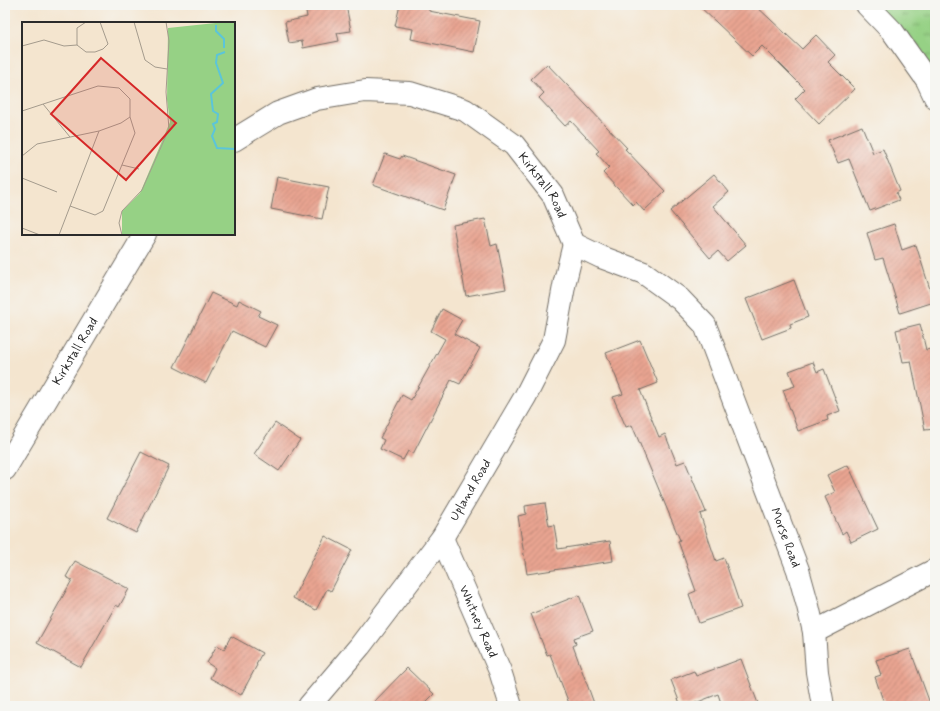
<svg xmlns="http://www.w3.org/2000/svg" width="940" height="711" viewBox="0 0 940 711" font-family="Mynerve,sans-serif">
	<style>
		.park { fill: url(#park-tufts); stroke: #607e58 }
		.building { fill: url(#building-hatch) }
		.lines { fill: none; stroke-linecap: round; stroke-linejoin: round }
		.minor-casing { stroke: #716c64; stroke-width: 24 }
		.minor { stroke: #fff; stroke-width: 22 }
		.labels { text-anchor: middle; dominant-baseline: central; stroke-width: 4; stroke-linejoin: round; paint-order: stroke }
		.street-label { font-size: 13px; fill: #2b2b2b; stroke: #f6f6f2 }
		.inset-river { fill: none; stroke: #5cc5d9; stroke-width: 2 }
		.inset-road { fill: none; stroke: #a49b8d; stroke-width: 1 }
		.view { fill: #d62828; fill-opacity: 0.15; stroke: #d62828; stroke-width: 2 }
		.inset-edge { fill: none; stroke: #2b2b2b; stroke-width: 2 }
	</style>
	<defs>
		<pattern id="park-tufts" width="24" height="20" patternUnits="userSpaceOnUse"><rect width="24" height="20" fill="#96d185"/><path d="M3 7l-1-3M5 7V3M7 7l1-3M15 17l-1-3M17 17v-4M19 17l1-3" fill="none" stroke="#7baa6d"/></pattern>
		<pattern id="building-hatch" width="6" height="6" patternUnits="userSpaceOnUse"><rect width="6" height="6" fill="#e9a491"/><path d="M-1 1l2-2M0 6l6-6M5 7l2-2" fill="none" stroke="#bd8677"/></pattern>
	</defs>
	<rect width="100%" height="100%" fill="#f6f6f2"/>
	<filter id="ink" filterUnits="userSpaceOnUse"><feTurbulence type="fractalNoise" baseFrequency=".025" numOctaves="2"/><feDisplacementMap in="SourceGraphic" scale="8" xChannelSelector="R" yChannelSelector="G"/><feConvolveMatrix kernelMatrix="1 2 1 2 8 2 1 2 1" color-interpolation-filters="sRGB"/></filter>
	<filter id="wash" filterUnits="userSpaceOnUse"><feTurbulence type="fractalNoise" baseFrequency=".012" numOctaves="4" result="noise"/><feDisplacementMap in="SourceGraphic" scale="16" xChannelSelector="R" yChannelSelector="G"/><feGaussianBlur stdDeviation="0.9" result="paint"/><feColorMatrix in="noise" values="0 0 0 0 0 0 0 0 0 0 0 0 0 0 0 0 0 1.4 0 .05"/><feComposite in="paint" operator="in"/></filter>
	<g filter="url(#wash)">
		<rect width="100%" height="100%" fill="#f4e5cf"/>
		<!-- park -->
		<path class="park" d="M867,5H935V97Z"/>
		<g id="blocks">
			<!-- building -->
			<path class="building" d="M337,5H346L351,31L337,33L339,41L303,48L302,41L289,43L285,22L307,17L306,11Z
				M400,5H428L429,11L480,21L474,52L411,39L413,29L395,26Z
				M698,5H755L802,49L816,35L835,55L828,62L855,89L819,124L795,99L805,89L762,46L752,56Z
				M547,64L627,148L625,149L665,191L644,211L636,202L633,205L603,173L609,167L596,153L599,151L571,121L565,126L539,98L544,93L531,79Z
				M862,126L873,153L883,149L900,191L896,193L899,200L870,211L849,159L838,163L828,140Z
				M385,154L400,159L402,156L456,175L443,210L373,185Z
				M714,174L729,192L713,206L746,245L727,261L718,251L710,258L670,211Z
				M277,177L329,187L322,219L271,209Z
				M485,219L491,246L497,244L506,289L466,296L453,225Z
				M894,224L902,250L916,245L934,302L900,313L883,258L875,260L867,233Z
				M794,280L808,317L790,324L791,328L762,339L746,299Z
				M211,293L237,305L239,300L261,311L258,316L277,325L265,347L232,331L206,383L174,367Z
				M442,309L462,320L454,334L480,348L460,384L451,380L413,454L408,451L403,460L380,449L384,440L380,438L402,395L411,400L445,339L431,331Z
				M920,324L926,350L935,348V429L925,430L911,361L903,362L896,330Z
				M640,340L658,383L640,390L659,437L665,434L677,464L685,461L706,512L700,514L716,561L724,558L741,608L699,623L689,594L696,591L678,541L680,540L632,425L626,427L613,397L623,394L606,353Z
				M813,362L817,372L824,369L840,411L827,416L828,420L798,431L783,390L795,386L789,371Z
				M275,423L300,440L279,471L254,454Z
				M141,452L169,466L136,533L107,518Z
				M848,465L878,529L851,542L846,531L842,534L825,497L835,492L827,475Z
				M545,503L549,526L554,525L558,549L610,541L613,561L527,574L518,516L526,514L525,506Z
				M325,536L352,550L331,591L327,589L316,610L293,598Z
				M75,561L129,589L119,607L116,605L81,667L37,643L72,580L66,577Z
				M579,595L593,631L574,638L576,644L573,646L595,706H570L550,654L547,655L531,614Z
				M231,636L262,653L256,664L257,665L241,695L210,678L215,668L207,663L217,645L224,649Z
				M910,649L931,706H885L875,677L881,675L876,660Z
				M741,659L759,706H722L718,694L688,706H681L671,680L694,671L696,676Z
				M407,668L434,694L422,706H370Z"/>
		</g>
	</g>
	<g filter="url(#ink)">
		<use href="#blocks" fill-opacity="0" stroke="#716c64" stroke-width="1"/>
		<g class="lines">
			<defs>
				<g id="minor">
					<path d="M867,5L893,32L927,80L935,97"/>
					<path id="s1" d="M234,140L278,113L317,99L365,91L410,93L465,110L514,145L553,195L574,244L601,257L644,273L680,299L705,325L798,570L808,606L814,632L817,672L823,706"/>
					<path id="s2" d="M5,469L145,234"/>
					<path id="s3" d="M442,538L500,671L511,706"/>
					<path d="M814,632L935,570"/>
					<path id="s4" d="M309,706L360,646L442,538L525,397L554,340L565,281L574,244"/>
				</g>
			</defs>
			<!-- minor casing -->
			<use href="#minor" class="minor-casing"/>
			<!-- minor -->
			<use href="#minor" class="minor"/>
		</g>
	</g>
	<g class="labels">
		<!-- street labels -->
		<g class="street-label">
			<text stroke="none"><textPath href="#s1" startOffset="354">Kirkstall Road</textPath></text>
			<text stroke="none"><textPath href="#s2" startOffset="137">Kirkstall Road</textPath></text>
			<text stroke="none"><textPath href="#s4" startOffset="270">Upland Road</textPath></text>
			<text stroke="none"><textPath href="#s1" startOffset="805">Morse Road</textPath></text>
			<text stroke="none"><textPath href="#s3" startOffset="91">Whitney Road</textPath></text>
		</g>
	</g>
	<!-- overview -->
	<g transform="translate(22 22)">
		<rect width="213" height="213" fill="#f4e5cf"/>
		<path d="M203,0L213,1V213H100V189L118,171L148,100L145,78L146,6Z" fill="#96d185"/>
		<path class="inset-river" d="M194,3V9L202,17V26M203,30L195,33L194,41L201,61L189,72L191,89L196,92L195,100L191,102L193,107L190,114L195,126L213,127"/>
		<path class="inset-road" d="M64,0L55,6V23L64,30H73L81,27L86,22L78,0M112,0L123,38L133,45L145,47M0,24L22,18L42,24L55,23M21,82L48,115M0,89L76,64L97,66L108,77V95L113,111L81,189L73,193L48,184M0,134L15,122L77,109L99,101L108,95M100,143L117,147M0,156L35,170M0,206L18,213M37,213L77,109M100,213L97,201L100,189L120,168L147,107L144,70L147,19L144,0"/>
		<path class="view" d="M79,36L154,101L104,158L29,92Z"/>
		<rect width="213" height="213" class="inset-edge"/>
	</g>
	<!-- margin -->
	<rect width="940" height="711" fill="none" stroke="#f6f6f2" stroke-width="20"/>
</svg>
